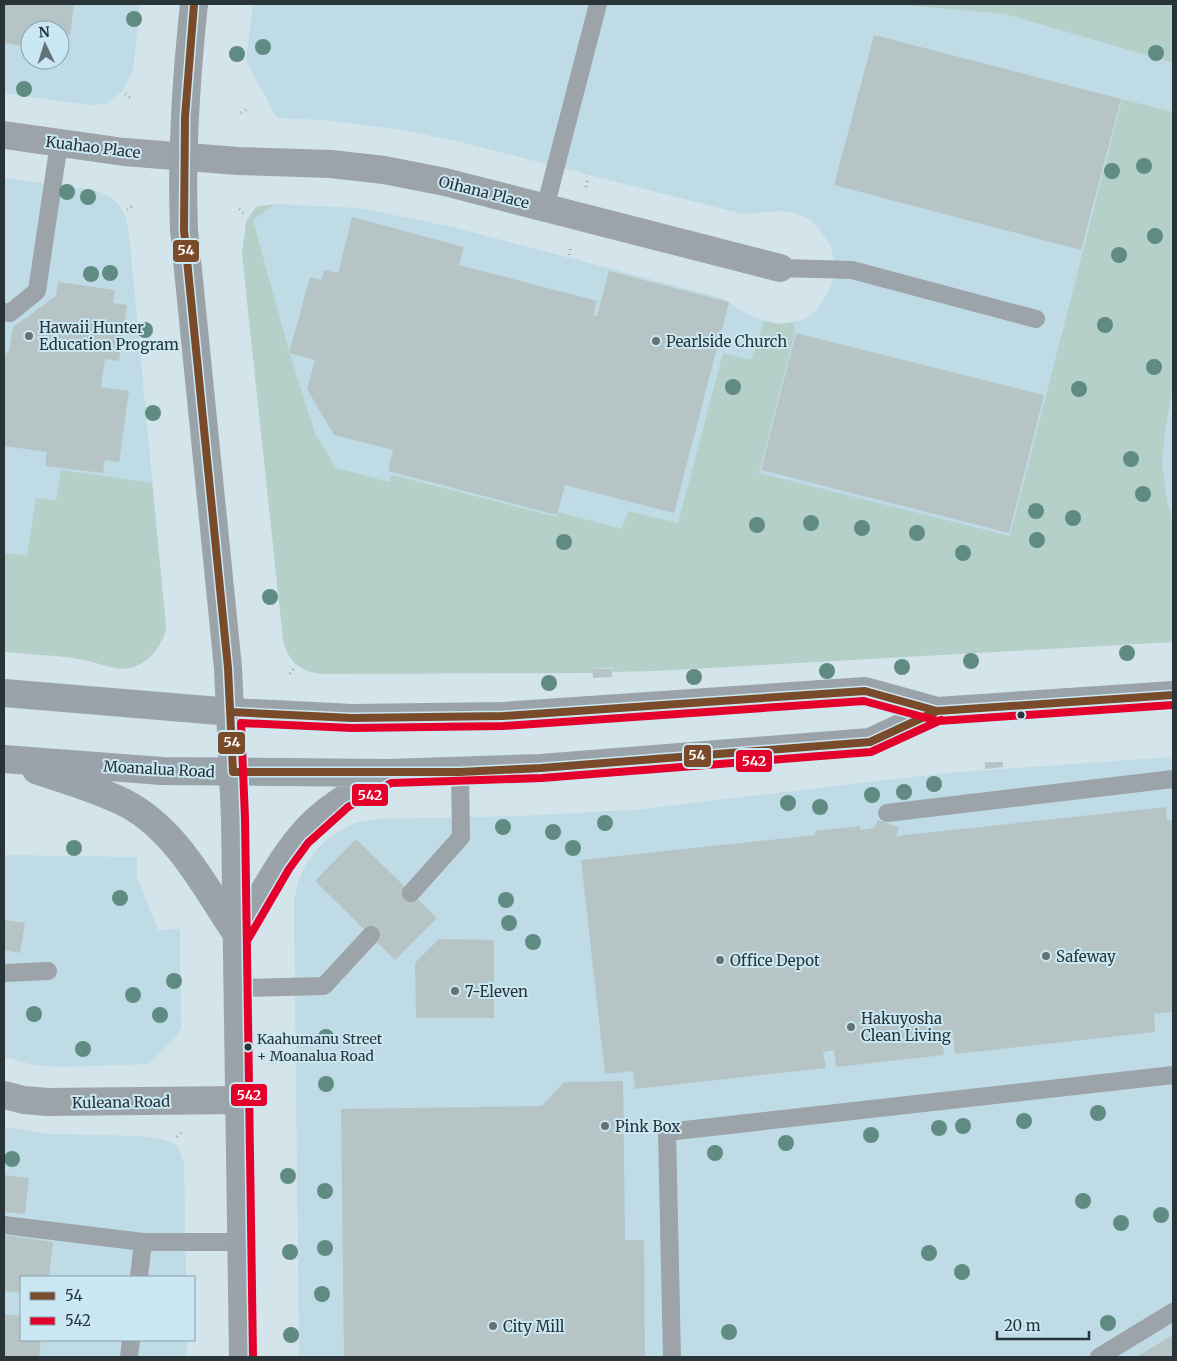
<svg xmlns="http://www.w3.org/2000/svg" width="1177" height="1361" viewBox="0 0 1177 1361" font-family="Merriweather,serif">
	<style>
		.built { fill: #bfdbe5; fill-rule: evenodd }
		.green { fill: #b5d0c8 }
		.building { fill: #b6c4c6 }
		.lines { fill: none; stroke-linecap: round; stroke-linejoin: round }
		.path { stroke: #9da7ac; stroke-width: 3; stroke-dasharray: 1 4; stroke-linecap: butt }
		.lane { stroke: #9ca3a9; stroke-width: 18 }
		.street { stroke: #9ca3a9; stroke-width: 28 }
		.secondary { stroke: #99a3a9; stroke-width: 28 }
		.bus-1-casing { stroke: #cae8f3; stroke-width: 11 }
		.bus-2-casing { stroke: #cae8f3; stroke-width: 11 }
		.bus-1 { stroke: #7a4b2a; stroke-width: 8 }
		.bus-2 { stroke: #e4002b; stroke-width: 8 }
		.tree { fill: #608b82 }
		.poi-dot { fill: #647276; stroke: #cae8f3; stroke-width: 2 }
		.bus-dot { fill: #283438; stroke: #cae8f3; stroke-width: 2 }
		.labels { text-anchor: middle; dominant-baseline: central; stroke-width: 4; stroke-linejoin: round; paint-order: stroke }
		.bus-label { font-size: 14px; fill: #283438; stroke: #cae8f3; text-anchor: start }
		.street-label { font-size: 15px; fill: #283438; stroke: #cae8f3 }
		.poi-label { font-size: 15px; fill: #283438; stroke: #cae8f3; text-anchor: start }
		.line-badge { stroke: #cae8f3; stroke-width: 2 }
		.badge-label { font-size: 14px; text-anchor: middle; font-weight: bold; fill: #fff }
	</style>
	<rect width="100%" height="100%" fill="#d3e4ea"/>
	<!-- built -->
	<path class="built" d="M4,4H140L133,70L122,92L106,104L89,105L4,93ZM30,30H60V60H30Z
		M253,4H891L1005,14L1173,63V642L363,614L315,433L290,354L253,220L275,204L359,208L452,227L722,298L750,316L779,324L806,319L817,309L828,293L835,277L834,260L831,247L819,228L811,220L795,213L778,211L743,214L460,142L403,130L323,120L277,118L246,61Z
		M4,178L94,190L109,196L119,205L126,218L129,233L166,627L164,638L111,601L4,604Z
		M1173,757V1357H299L294,900L298,882L306,864L318,848L333,835L355,823L374,819L521,816L633,810L946,773Z
		M4,855L137,857V877L158,930L180,929L181,1028L177,1036L149,1064L60,1067L34,1065L4,1057Z
		M4,1127L50,1134L141,1136L161,1139L172,1142L178,1148L184,1163L186,1277H21V1340H187V1357H4Z"/>
	<!-- green -->
	<path class="green" d="M891,4H1173V63L1005,14Z
		M1122,99L1173,112V389L1165,430L1162,464L1167,501L1173,521V642L656,671L613,672L612,668L592,669V673L321,674C299,671 288,661 283,640L242,254L246,222L256,207L275,204L253,220L290,354L315,433L336,468L389,482L392,475L557,517L559,512L622,529L628,511L678,523L723,353L751,360L764,321L779,324L793,323L795,332L759,473L1010,536Z
		M61,470L152,483L166,627C162,650 141,673 115,668C101,665 88,660 73,658C50,655 27,654 4,652V553L27,556L36,498L56,500Z"/>
	<!-- building -->
	<path class="building" d="M4,4H74L70,35L60,34V30H30V47L4,43Z
		M874,35L1121,99L1081,250L834,185Z
		M352,217L464,247L459,265L597,301L593,315L597,316L609,271L729,302L674,513L565,485L557,515L388,471L393,450L334,435L307,389L315,360L289,353L310,277L321,280L324,270L338,273Z
		M58,282L115,290L113,303L127,305L119,361L105,359L101,387L129,391L119,462L105,460L103,473L45,466L47,452L4,446V355L9,351L13,327L56,296Z
		M796,333L1044,395L1009,533L761,470Z
		M592,669H612V677L593,678Z
		M985,762H1003V767L985,769Z
		M1166,807L1167,821L1173,820V1012L1154,1014L1155,1032L955,1054L953,1036L942,1037L944,1055L836,1067L834,1050L823,1052L826,1068L635,1089L633,1071L605,1074L581,860L815,835V831L860,826L861,830L874,828L878,820L899,828L896,836Z
		M356,839L437,918L395,960L315,881Z
		M4,920L25,923L20,953L4,950Z
		M439,939L494,940V1018H416L415,963Z
		M623,1081L625,1240H644L645,1357H344L341,1109L542,1106L564,1082Z
		M4,1175L29,1178L25,1214L4,1212Z
		M4,1235L53,1242L49,1277H21V1293L4,1291Z
		M4,1314L21,1316V1340H41L39,1357H4Z
		M1173,1335V1357H1136Z"/>
	<g class="lines">
		<!-- path -->
		<path class="path" d="M125,94L131,98
			M241,113L247,109
			M586,187L588,178
			M239,209L245,215
			M127,210L132,206
			M569,255L571,246
			M290,674L294,668
			M177,1137L183,1131"/>
		<!-- lane -->
		<path class="lane" d="M545,208L598,4
			M780,268L852,270L1036,319
			M4,312L10,313L37,291L59,143
			M887,813L1173,779
			M411,893L461,837L460,772
			M4,973L48,971
			M238,988L324,986L371,935
			M4,1225L143,1242L139,1277
			M143,1242H242
			M129,1357L131,1340
			M672,1357L667,1132L1173,1075
			M1099,1357L1173,1312"/>
		<!-- street -->
		<path class="street" d="M4,135L124,152L238,161L331,164L384,170L445,182L780,268
			M4,1095L24,1100L47,1102L240,1100"/>
		<!-- secondary -->
		<path class="secondary" d="M194,4C186,79 181,154 184,230L228,668L235,818L243,1357
			M4,693L231,712L352,718L503,716L865,691L937,711L1173,695
			M4,759L162,771L388,773L541,768L870,742L937,711
			M36,770C67,781 101,790 129,805C179,833 207,891 238,936
			M238,936C258,903 276,866 301,836C324,808 356,791 387,774"/>
		<defs>
			<path id="bus-1" d="M194,4L185,117L184,230L228,668L233,772H460L541,768L870,742L937,711
				M231,712L352,718L503,716L865,691L937,711L1173,695"/>
			<path id="bus-2" d="M247,941L289,869L308,843L348,807L391,783L542,778L871,752L941,720
				M253,1357L245,818L241,723L352,728L503,726L864,701L938,721L1173,705"/>
		</defs>
		<!-- bus-1 casing -->
		<use href="#bus-1" class="bus-1-casing"/>
		<!-- bus-2 casing -->
		<use href="#bus-2" class="bus-2-casing"/>
		<!-- bus-1 -->
		<use href="#bus-1" class="bus-1"/>
		<!-- bus-2 -->
		<use href="#bus-2" class="bus-2"/>
	</g>
	<!-- trees -->
	<g class="tree">
		<circle cx="134" cy="19" r="8"/>
		<circle cx="263" cy="47" r="8"/>
		<circle cx="1156" cy="53" r="8"/>
		<circle cx="237" cy="54" r="8"/>
		<circle cx="24" cy="89" r="8"/>
		<circle cx="1144" cy="166" r="8"/>
		<circle cx="1112" cy="171" r="8"/>
		<circle cx="67" cy="192" r="8"/>
		<circle cx="88" cy="197" r="8"/>
		<circle cx="1155" cy="236" r="8"/>
		<circle cx="1119" cy="255" r="8"/>
		<circle cx="110" cy="273" r="8"/>
		<circle cx="91" cy="274" r="8"/>
		<circle cx="1105" cy="325" r="8"/>
		<circle cx="145" cy="330" r="8"/>
		<circle cx="1154" cy="367" r="8"/>
		<circle cx="733" cy="387" r="8"/>
		<circle cx="1079" cy="389" r="8"/>
		<circle cx="153" cy="413" r="8"/>
		<circle cx="1131" cy="459" r="8"/>
		<circle cx="1143" cy="494" r="8"/>
		<circle cx="1036" cy="511" r="8"/>
		<circle cx="1073" cy="518" r="8"/>
		<circle cx="811" cy="523" r="8"/>
		<circle cx="757" cy="525" r="8"/>
		<circle cx="862" cy="528" r="8"/>
		<circle cx="917" cy="533" r="8"/>
		<circle cx="1037" cy="540" r="8"/>
		<circle cx="564" cy="542" r="8"/>
		<circle cx="963" cy="553" r="8"/>
		<circle cx="270" cy="597" r="8"/>
		<circle cx="1127" cy="653" r="8"/>
		<circle cx="971" cy="661" r="8"/>
		<circle cx="902" cy="667" r="8"/>
		<circle cx="827" cy="671" r="8"/>
		<circle cx="694" cy="677" r="8"/>
		<circle cx="549" cy="683" r="8"/>
		<circle cx="934" cy="784" r="8"/>
		<circle cx="904" cy="792" r="8"/>
		<circle cx="872" cy="795" r="8"/>
		<circle cx="788" cy="803" r="8"/>
		<circle cx="820" cy="807" r="8"/>
		<circle cx="605" cy="823" r="8"/>
		<circle cx="503" cy="827" r="8"/>
		<circle cx="553" cy="832" r="8"/>
		<circle cx="74" cy="848" r="8"/>
		<circle cx="573" cy="848" r="8"/>
		<circle cx="120" cy="898" r="8"/>
		<circle cx="506" cy="900" r="8"/>
		<circle cx="509" cy="923" r="8"/>
		<circle cx="533" cy="942" r="8"/>
		<circle cx="174" cy="981" r="8"/>
		<circle cx="133" cy="995" r="8"/>
		<circle cx="34" cy="1014" r="8"/>
		<circle cx="160" cy="1015" r="8"/>
		<circle cx="326" cy="1037" r="8"/>
		<circle cx="83" cy="1049" r="8"/>
		<circle cx="326" cy="1084" r="8"/>
		<circle cx="1098" cy="1113" r="8"/>
		<circle cx="1024" cy="1121" r="8"/>
		<circle cx="963" cy="1126" r="8"/>
		<circle cx="939" cy="1128" r="8"/>
		<circle cx="871" cy="1135" r="8"/>
		<circle cx="786" cy="1143" r="8"/>
		<circle cx="715" cy="1153" r="8"/>
		<circle cx="12" cy="1159" r="8"/>
		<circle cx="288" cy="1176" r="8"/>
		<circle cx="325" cy="1191" r="8"/>
		<circle cx="1083" cy="1201" r="8"/>
		<circle cx="1161" cy="1215" r="8"/>
		<circle cx="1121" cy="1223" r="8"/>
		<circle cx="325" cy="1248" r="8"/>
		<circle cx="290" cy="1252" r="8"/>
		<circle cx="929" cy="1253" r="8"/>
		<circle cx="962" cy="1272" r="8"/>
		<circle cx="322" cy="1294" r="8"/>
		<circle cx="1108" cy="1323" r="8"/>
		<circle cx="729" cy="1332" r="8"/>
		<circle cx="291" cy="1335" r="8"/>
	</g>
	<!-- markers -->
	<g class="poi-dot">
		<circle cx="29" cy="336" r="5"/>
		<circle cx="656" cy="341" r="5"/>
		<circle cx="1046" cy="956" r="5"/>
		<circle cx="720" cy="960" r="5"/>
		<circle cx="455" cy="991" r="5"/>
		<circle cx="851" cy="1027" r="5"/>
		<circle cx="605" cy="1126" r="5"/>
		<circle cx="493" cy="1326" r="5"/>
	</g>
	<g class="bus-dot">
		<circle cx="1021" cy="715" r="4.5"/>
		<circle cx="248" cy="1047" r="4.5"/>
	</g>
	<g class="labels">
		<!-- bus labels -->
		<g class="bus-label">
			<text x="257" y="1039">Kaahumanu Street<tspan x="257" dy="17">+ Moanalua Road</tspan></text>
		</g>
		<!-- street labels -->
		<g class="street-label">
			<text transform="translate(93 147) rotate(7)">Kuahao Place</text>
			<text transform="translate(484 192) rotate(14)">Oihana Place</text>
			<text transform="translate(159 769) rotate(3)">Moanalua Road</text>
			<text transform="translate(121 1102) rotate(-1)">Kuleana Road</text>
		</g>
		<!-- poi labels -->
		<g class="poi-label">
			<text x="39" y="327">Hawaii Hunter<tspan x="39" dy="17">Education Program</tspan></text>
			<text x="666" y="341">Pearlside Church</text>
			<text x="1056" y="956">Safeway</text>
			<text x="730" y="960">Office Depot</text>
			<text x="465" y="991">7-Eleven</text>
			<text x="861" y="1018">Hakuyosha<tspan x="861" dy="17">Clean Living</tspan></text>
			<text x="615" y="1126">Pink Box</text>
			<text x="503" y="1326">City Mill</text>
		</g>
	</g>
	<g class="line-badge">
		<rect x="172" y="239" width="28" height="24" rx="5" fill="#7a4b2a"/>
		<rect x="217" y="731" width="29" height="24" rx="5" fill="#7a4b2a"/>
		<rect x="683" y="744" width="29" height="24" rx="5" fill="#7a4b2a"/>
		<rect x="735" y="749" width="38" height="24" rx="5" fill="#e4002b"/>
		<rect x="351" y="783" width="38" height="24" rx="5" fill="#e4002b"/>
		<rect x="230" y="1083" width="38" height="24" rx="5" fill="#e4002b"/>
	</g>
	<g class="badge-label">
		<text x="186" y="255">54</text>
		<text x="232" y="747">54</text>
		<text x="697" y="760">54</text>
		<text x="754" y="766">542</text>
		<text x="370" y="800">542</text>
		<text x="249" y="1100">542</text>
	</g>
	<!-- border -->
	<rect width="1177" height="1361" fill="none" stroke="#283438" stroke-width="10"/>
	<!-- legend -->
	<rect x="20" y="1276" width="175" height="65" fill="#cae8f3" stroke="#89a0a8"/>
	<rect x="30" y="1292" width="25" height="8" fill="#7a4b2a" stroke="#89a0a8"/>
	<text x="65" y="1301" font-size="15" fill="#283438">54</text>
	<rect x="30" y="1317" width="25" height="8" fill="#e4002b" stroke="#89a0a8"/>
	<text x="65" y="1326" font-size="15" fill="#283438">542</text>
	<!-- north arrow -->
	<g transform="translate(45 45) rotate(356)"><circle r="24" fill="#cae8f3" stroke="#89a0a8"/>
	<path d="M0-4L9 19L0 12L-9 19Z" fill="#647276"/>
	<text y="-8" font-size="14" font-weight="bold" text-anchor="middle" fill="#283438">N</text>
	</g>
	<!-- scale -->
	<path d="M997 1331v8h92v-8" fill="none" stroke="#283438" stroke-width="2.5"/>
	<text x="1004" y="1331" font-size="15" fill="#283438" stroke="#cae8f3" stroke-width="4" paint-order="stroke">20 m</text>
</svg>
